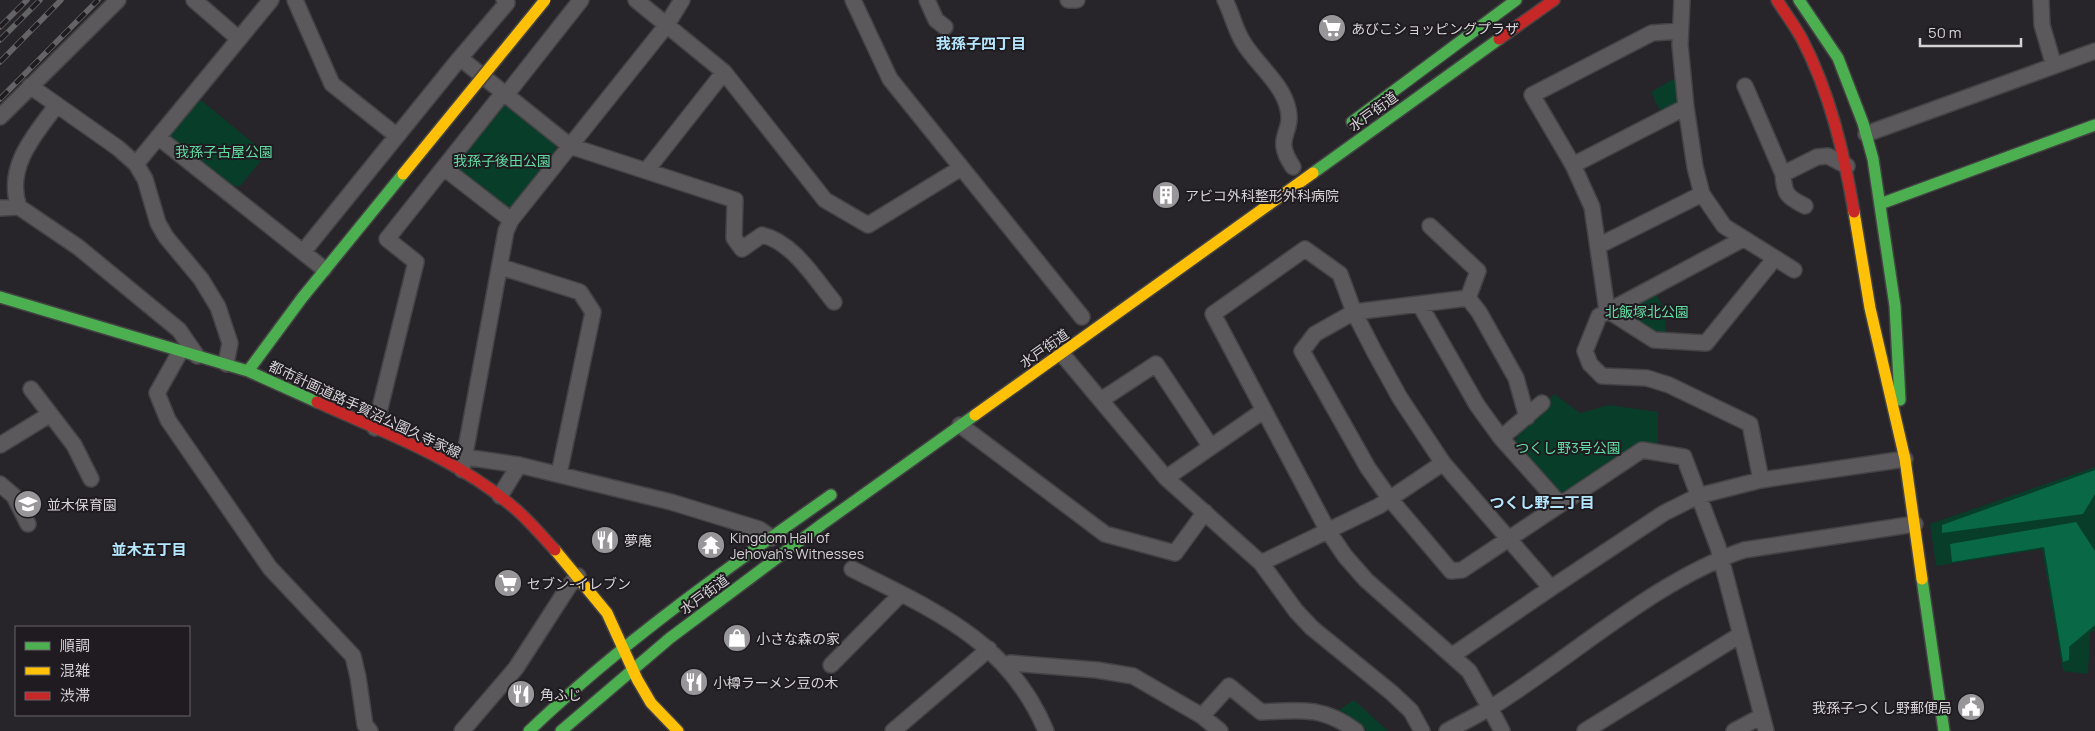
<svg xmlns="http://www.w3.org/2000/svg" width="2095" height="731" viewBox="0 0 2095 731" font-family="Manrope,'Noto Sans JP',sans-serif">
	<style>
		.green { fill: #083d29 }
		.forest { fill: #096846 }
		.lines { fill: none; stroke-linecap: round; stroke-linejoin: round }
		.street-casing { stroke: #434244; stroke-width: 18 }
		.fast-casing { stroke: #434244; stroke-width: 14 }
		.slow-casing { stroke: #434244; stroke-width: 14 }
		.jam-casing { stroke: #434244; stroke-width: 14 }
		.street { stroke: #5b595b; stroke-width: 15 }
		.fast { stroke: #4caf50; stroke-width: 11 }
		.slow { stroke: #ffc107; stroke-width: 11 }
		.jam { stroke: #c62828; stroke-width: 11 }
		.rail-casing { stroke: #646365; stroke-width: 5.5 }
		.rail { stroke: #1f1b20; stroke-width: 4; stroke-dasharray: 11; stroke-linecap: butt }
		.slow-bridge-casing { stroke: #434244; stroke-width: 14; stroke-linecap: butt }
		.slow-bridge { stroke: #ffc107; stroke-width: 11 }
		.labels { text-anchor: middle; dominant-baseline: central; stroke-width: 4; stroke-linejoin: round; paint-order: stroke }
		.poi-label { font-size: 14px; fill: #d6d3d7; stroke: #1f1b20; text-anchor: start }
		.street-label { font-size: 14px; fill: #d6d3d7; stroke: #1f1b20 }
		.park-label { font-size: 14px; fill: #61dca3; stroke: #1f1b20 }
		.neighbourhood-label { font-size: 15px; font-weight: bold; fill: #b4e7fd; stroke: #1f1b20 }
	</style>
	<rect width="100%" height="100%" fill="#272529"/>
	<!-- green -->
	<path class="green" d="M1677,77L1681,100L1677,105L1661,113L1651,92Z
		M195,101H202L263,151L264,157L240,186L230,187L171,139V130Z
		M502,103L555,144L556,151L511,207L503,208L451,165Z
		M1654,290L1666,313L1665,336L1656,335L1621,314L1619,308Z
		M1554,394L1580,413L1609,405L1658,412V446L1567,493L1559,491L1515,443L1518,435L1549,406L1546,403Z
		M2095,467V630L2090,633L2088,674L2063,671L2042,549L1936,566L1930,524Z
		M1354,700L1388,731H1367L1356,721L1336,712Z"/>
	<!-- forest -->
	<path class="forest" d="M2095,470V494L2083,514L1942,533V525Z
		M2076,522L2095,551V625L2069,647V660L2063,662L2044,547L1952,562L1950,544Z"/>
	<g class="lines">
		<defs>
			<path id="street" d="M194,0L239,39
				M295,0L332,84L397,136
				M636,0L724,72L825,200L868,225L961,168
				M853,0L890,79L1082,317
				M927,0L936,20L945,27
				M1068,0H1077
				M1225,0C1232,14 1235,29 1243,42C1256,64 1283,84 1288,109C1294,135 1272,136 1293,167
				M2041,0L2042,25L2054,66
				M1680,31L1652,33L1532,95L1573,165L1592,207L1607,310L1654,340L1706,343L1775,258L1724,226L1702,194L1695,167L1686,107L1680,45L1682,0
				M460,58L507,3L504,0
				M30,86L118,148L136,164L145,179L158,223L166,237L201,279L218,307L230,343L226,364
				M1745,86L1783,174
				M506,95L581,0
				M0,117L118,0
				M1866,134L2095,51
				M158,137L324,269
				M136,164L271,0
				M1573,165L1686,107
				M444,168L511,220L506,231L462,470
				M646,171L724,72
				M1805,206C1787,197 1784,194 1783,174L1817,157L1828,156L1847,166
				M19,207C5,168 34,135 57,105
				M0,208L19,207L78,247L179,330L197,356
				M511,220L666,26L682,0
				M1430,226L1478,271L1468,298
				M1743,239L1599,316L1585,351L1590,364L1602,376L1647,378L1669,385L1750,424L1761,480
				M1604,243L1702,194
				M303,252L460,58L570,146L735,200L734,238L742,249L762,235C793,242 815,279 834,302
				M1775,258L1794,270
				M501,267L580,292L593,312L559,474
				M1420,305L1477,405L1501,438L1559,503
				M180,352L157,393L168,420L270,568L353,656L358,677L365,725L370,731
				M1062,354L1166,478L1261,563L1296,611L1312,628L1392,693L1411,711L1422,731
				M31,389L74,445L91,479
				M1101,400L1156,364L1211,447
				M1527,417L1516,378L1479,312L1468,298L1354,312L1315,334L1302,351L1368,468L1390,499L1451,571L1462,570L1642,450L1684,457L1718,547L1766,731
				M960,425L1105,534L1175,553L1205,512
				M375,428L416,262L387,239L503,93
				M1501,438L1542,403
				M0,445L49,415
				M465,457L519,465
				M1905,459L1761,480L1698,496L1664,513L1551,588L1443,463L1400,398L1374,351L1354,312L1340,274L1305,249L1213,314L1328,531L1345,556L1366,580L1469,671L1490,708C1572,658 1653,581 1744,550L1915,524
				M1166,478L1263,411
				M0,484L14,496L28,524
				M500,496L519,465L671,502L759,529L772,538
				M1261,563L1379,506L1443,463
				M852,569C933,610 1009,641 1046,731
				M1453,655L1551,588
				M831,665L901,594
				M1006,666L1010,663L1097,670L1133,676L1202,716L1229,686L1261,712C1299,710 1323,706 1356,731
				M1202,716L1220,731
				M462,731L516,668L569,586L578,576
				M893,731L989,649
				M1447,731L1490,708L1502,731
				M1585,731L1740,635
				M1734,731L1762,716"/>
			<path id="fast" d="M1799,0L1838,58L1863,123L1873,159L1895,306L1900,400
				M1352,122L1516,0
				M1313,173L1499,39
				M1880,204L2095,125
				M0,297L248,371L317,402
				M248,371L302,298L403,174
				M1922,579L1944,731
				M529,731C622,642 726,569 831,495
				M561,731L670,638L821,525L975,415"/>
			<path id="slow" d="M1854,212L1870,308L1905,459L1922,579
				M975,415L1313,173
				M555,550L607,613L637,679L651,703L678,731"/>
			<path id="jam" d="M1777,0C1785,13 1795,26 1802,39C1830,93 1844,153 1854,212
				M1499,39L1554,0
				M317,402C383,432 456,458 512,506C528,519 541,535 555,550"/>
		</defs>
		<!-- street casing -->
		<use href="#street" class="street-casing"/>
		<!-- fast casing -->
		<use href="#fast" class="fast-casing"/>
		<!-- slow casing -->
		<use href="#slow" class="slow-casing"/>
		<!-- jam casing -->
		<use href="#jam" class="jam-casing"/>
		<!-- street -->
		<use href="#street" class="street"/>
		<!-- fast -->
		<use href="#fast" class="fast"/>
		<!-- slow -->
		<use href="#slow" class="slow"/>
		<!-- jam -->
		<use href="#jam" class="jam"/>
		<defs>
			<path id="rail" d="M0,27L27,0
				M0,40L40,0
				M0,62L61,0
				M0,99L98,0"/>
		</defs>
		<!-- rail casing -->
		<use href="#rail" class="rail-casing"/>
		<!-- rail -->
		<use href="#rail" class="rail"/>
		<defs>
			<path id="slow-bridge" d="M403,174L545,0"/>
		</defs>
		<!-- slow-bridge casing -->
		<use href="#slow-bridge" class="slow-bridge-casing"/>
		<!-- slow-bridge -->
		<use href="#slow-bridge" class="slow-bridge"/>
	</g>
	<!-- icons -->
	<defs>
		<symbol id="supermarket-disc" viewBox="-11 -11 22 22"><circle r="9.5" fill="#99969a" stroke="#1f1b20"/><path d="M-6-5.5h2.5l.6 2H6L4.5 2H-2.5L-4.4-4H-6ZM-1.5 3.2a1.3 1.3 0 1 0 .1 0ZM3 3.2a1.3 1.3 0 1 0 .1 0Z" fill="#fff"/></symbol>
		<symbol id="building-disc" viewBox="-11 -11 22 22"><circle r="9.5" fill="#99969a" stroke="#1f1b20"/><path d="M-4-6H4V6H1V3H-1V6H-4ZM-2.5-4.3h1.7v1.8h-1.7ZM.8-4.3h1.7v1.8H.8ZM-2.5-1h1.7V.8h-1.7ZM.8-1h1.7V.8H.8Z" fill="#fff"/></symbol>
		<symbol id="school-disc" viewBox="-11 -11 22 22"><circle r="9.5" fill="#99969a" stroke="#1f1b20"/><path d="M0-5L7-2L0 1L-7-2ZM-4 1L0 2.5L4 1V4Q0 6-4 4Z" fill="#fff"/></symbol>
		<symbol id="restaurant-disc" viewBox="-11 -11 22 22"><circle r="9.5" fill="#99969a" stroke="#1f1b20"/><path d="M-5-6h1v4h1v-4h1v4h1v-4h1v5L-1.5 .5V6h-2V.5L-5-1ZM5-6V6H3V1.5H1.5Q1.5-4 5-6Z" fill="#fff"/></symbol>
		<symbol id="temple-disc" viewBox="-11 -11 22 22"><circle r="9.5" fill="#99969a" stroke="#1f1b20"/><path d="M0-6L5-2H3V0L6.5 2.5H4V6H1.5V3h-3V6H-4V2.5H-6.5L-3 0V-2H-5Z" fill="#fff"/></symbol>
		<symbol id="shop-disc" viewBox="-11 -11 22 22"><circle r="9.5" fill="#99969a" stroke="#1f1b20"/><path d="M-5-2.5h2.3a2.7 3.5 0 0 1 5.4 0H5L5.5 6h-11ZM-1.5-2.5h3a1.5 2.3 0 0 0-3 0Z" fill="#fff"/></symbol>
		<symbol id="civic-disc" viewBox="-11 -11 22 22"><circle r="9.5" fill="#99969a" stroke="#1f1b20"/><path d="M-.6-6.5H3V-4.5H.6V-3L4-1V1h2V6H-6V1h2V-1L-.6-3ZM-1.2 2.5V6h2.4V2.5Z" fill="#fff"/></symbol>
	</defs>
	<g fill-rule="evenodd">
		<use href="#supermarket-disc" x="1316" y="12" width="32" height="32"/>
		<use href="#building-disc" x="1150" y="179" width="32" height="32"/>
		<use href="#school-disc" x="12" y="488" width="32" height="32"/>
		<use href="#restaurant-disc" x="589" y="524" width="32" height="32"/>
		<use href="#temple-disc" x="695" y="529" width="32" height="32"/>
		<use href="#supermarket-disc" x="492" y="567" width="32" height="32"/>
		<use href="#shop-disc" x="721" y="622" width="32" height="32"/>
		<use href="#restaurant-disc" x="678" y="666" width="32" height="32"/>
		<use href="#restaurant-disc" x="505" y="678" width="32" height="32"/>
		<use href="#civic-disc" x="1955" y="691" width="32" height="32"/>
	</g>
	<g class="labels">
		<!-- poi labels -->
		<g class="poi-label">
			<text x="1351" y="28">あびこショッピングプラザ</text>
			<text x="1185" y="195">アビコ外科整形外科病院</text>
			<text x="47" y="504">並木保育園</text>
			<text x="730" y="537">Kingdom Hall of<tspan x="730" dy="16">Jehovah's Witnesses</tspan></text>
			<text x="624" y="540">夢庵</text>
			<text x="527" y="583">セブン-イレブン</text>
			<text x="756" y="638">小さな森の家</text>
			<text x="713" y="682">小樽ラーメン豆の木</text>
			<text x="540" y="694">角ふじ</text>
			<text x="1952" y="707" text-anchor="end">我孫子つくし野郵便局</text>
		</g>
		<!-- street labels -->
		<g class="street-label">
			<text transform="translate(1373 111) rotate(-36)">水戸街道</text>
			<text transform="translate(1044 348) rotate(-35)">水戸街道</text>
			<text transform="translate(365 409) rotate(25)">都市計画道路手賀沼公園久寺家線</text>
			<text transform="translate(704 594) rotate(-36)">水戸街道</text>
		</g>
		<!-- park labels -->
		<g class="park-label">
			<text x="224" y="151">我孫子古屋公園</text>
			<text x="502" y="160">我孫子後田公園</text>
			<text x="1647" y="311">北飯塚北公園</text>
			<text x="1568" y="447">つくし野3号公園</text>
		</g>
		<!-- neighbourhood labels -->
		<g class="neighbourhood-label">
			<text x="981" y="43">我孫子四丁目</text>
			<text x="1542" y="502">つくし野二丁目</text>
			<text x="149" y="549">並木五丁目</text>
		</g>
	</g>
	<!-- legend -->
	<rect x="15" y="626" width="175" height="90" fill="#1f1b20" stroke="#686569"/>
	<rect x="25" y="642" width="25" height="8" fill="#4caf50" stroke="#686569"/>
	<text x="60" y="651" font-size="15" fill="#d6d3d7">順調</text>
	<rect x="25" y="667" width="25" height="8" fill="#ffc107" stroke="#686569"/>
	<text x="60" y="676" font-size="15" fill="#d6d3d7">混雑</text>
	<rect x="25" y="692" width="25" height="8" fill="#c62828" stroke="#686569"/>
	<text x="60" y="701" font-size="15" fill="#d6d3d7">渋滞</text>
	<!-- scale -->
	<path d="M1920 38v8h101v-8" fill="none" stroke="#d6d3d7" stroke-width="2.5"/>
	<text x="1928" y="38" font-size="15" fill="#d6d3d7" stroke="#1f1b20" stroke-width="4" paint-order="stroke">50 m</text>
</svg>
